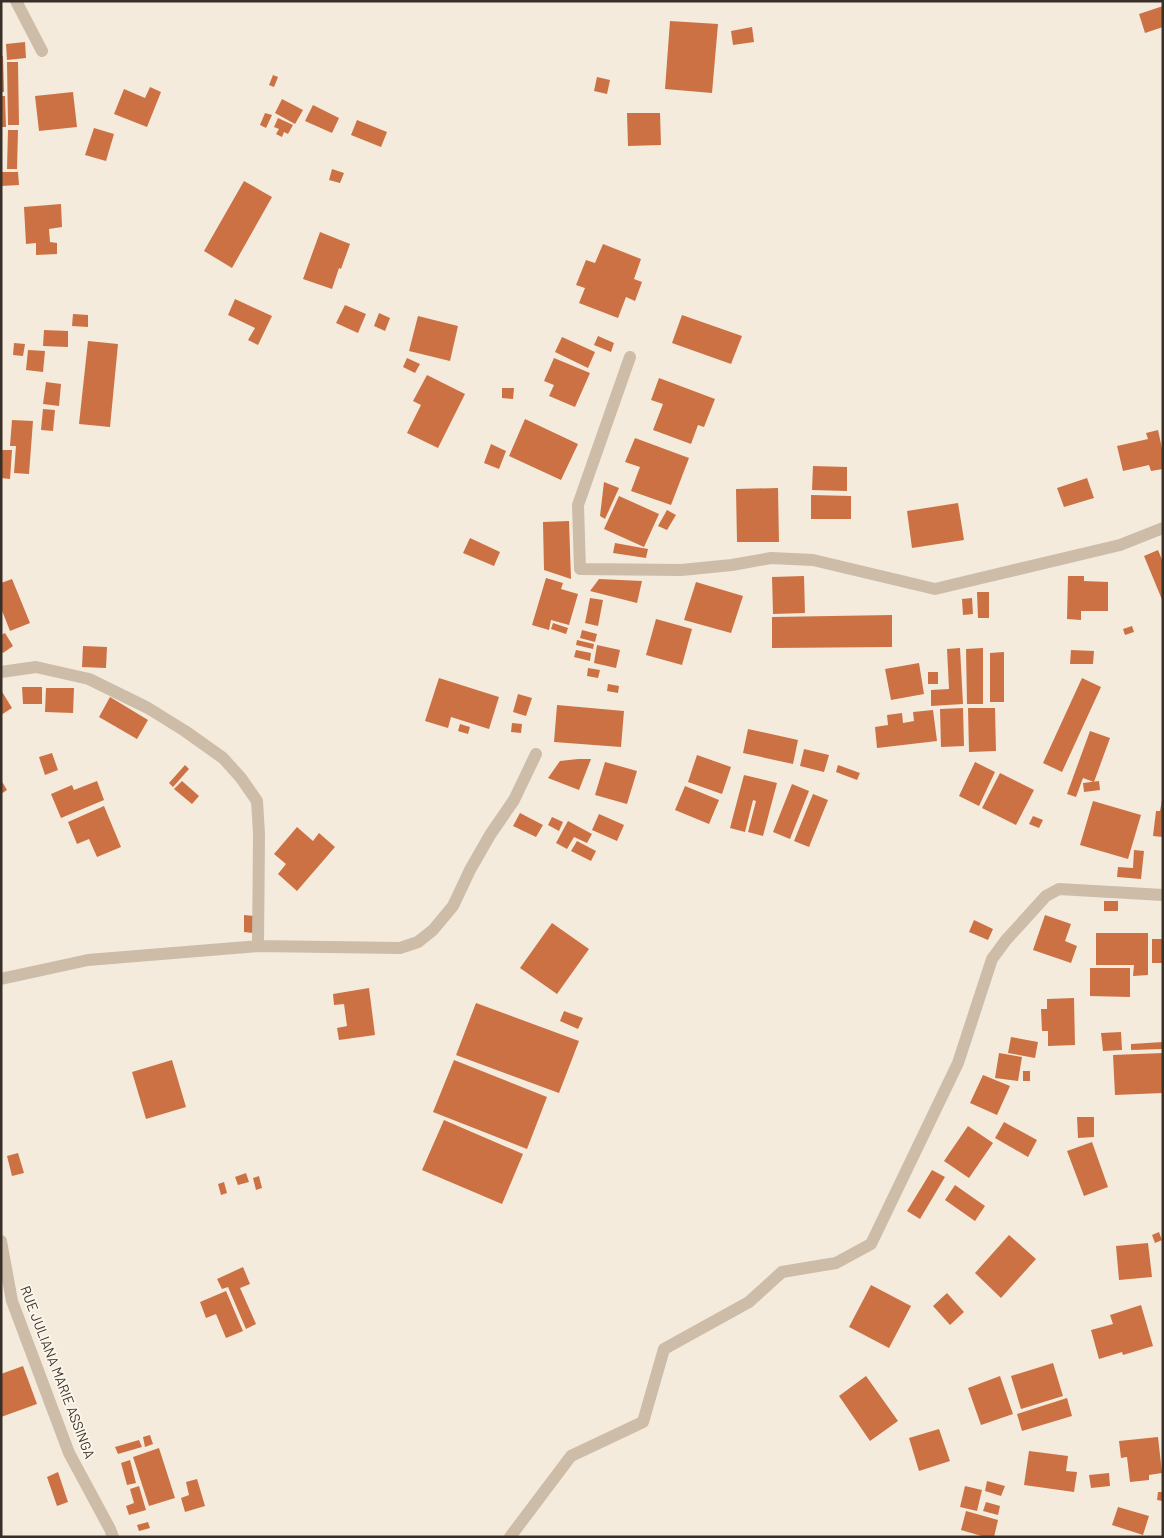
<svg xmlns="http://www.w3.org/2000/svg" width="1164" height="1538" viewBox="0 0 1164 1538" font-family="Barlow,sans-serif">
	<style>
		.building { fill: #cc7143 }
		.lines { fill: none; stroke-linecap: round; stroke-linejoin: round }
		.minor { stroke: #cdbca8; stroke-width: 12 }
		.labels { text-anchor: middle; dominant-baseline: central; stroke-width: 4; stroke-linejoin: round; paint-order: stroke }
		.street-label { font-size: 14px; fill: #392f29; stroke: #fbf5ea }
	</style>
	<rect width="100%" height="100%" fill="#f4ebdd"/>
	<!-- building -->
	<path class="building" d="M1163,6V27L1145,33L1139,14Z
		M670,21L718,24L712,93L665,89Z
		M752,27L754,42L733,45L731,31Z
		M25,42L26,58L7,60L6,44Z
		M1,56H3L4,92H1Z
		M7,62H18L19,125H8Z
		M273,75L278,77L274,87L269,85Z
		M597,77L610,80L607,94L594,91Z
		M150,87L161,92L147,127L114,114L124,89L145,98Z
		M73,92L77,127L39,131L35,96Z
		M1,96H5L6,127H1Z
		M282,99L303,110L295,124L275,113Z
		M313,105L339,118L332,133L305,121Z
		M265,113L272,115L266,128L260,125Z
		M627,113H660L661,145L628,146Z
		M278,118L293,125L288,134L284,132L282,137L276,134L279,129L274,127Z
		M357,120L387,132L381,147L351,135Z
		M94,128L114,134L106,161L85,155Z
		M8,130H18L17,169H7Z
		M332,169L344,173L340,183L329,180Z
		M1,172H18L19,185L1,186Z
		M244,181L272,197L232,268L204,251Z
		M61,204L62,227L49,229L50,242L57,243V254L36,255V243L26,244L24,207Z
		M320,232L350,244L341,269L339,268L332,289L303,279Z
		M603,244L641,259L634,279L642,282L635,301L626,297L618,318L579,303L585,288L576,285L586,260L595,263Z
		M235,299L272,316L258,345L248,340L255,328L228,315Z
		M345,305L366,314L358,333L336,323Z
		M379,313L390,318L385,331L374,326Z
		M73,314L88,315V327L72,326Z
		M682,315L742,336L731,364L672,343Z
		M418,316L458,326L450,361L409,351Z
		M44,330L68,331V347L43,346Z
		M598,336L614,343L611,352L594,345Z
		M562,337L595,352L588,368L555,352Z
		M88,341L118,344L110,427L79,424Z
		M14,343L25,344L23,356L13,355Z
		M28,350L45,351L43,372L26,370Z
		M407,358L420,364L415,373L403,367Z
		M554,358L590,373L575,407L549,396L554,385L544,381Z
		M427,375L465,394L438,448L407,433L421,405L413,401Z
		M659,378L715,399L704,427L698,425L691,444L653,430L663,404L651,400Z
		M46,382L61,384L59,406L43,404Z
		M502,388H514L513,399L502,398Z
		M43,409L55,410L53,431L41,430Z
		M525,419L578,444L561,480L509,456Z
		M12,420L33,421L29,474L14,473L16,446H10Z
		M1158,430L1163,453V469L1151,471L1149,465L1123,471L1117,446L1148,439L1146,433Z
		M635,438L689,458L671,505L631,491L640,467L625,462Z
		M491,444L506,451L499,469L484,463Z
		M1,450H12L10,479L1,478Z
		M813,466L847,467V491L812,490Z
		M1087,478L1094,498L1064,507L1057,488Z
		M604,482L619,488L605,519L600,516Z
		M778,488L779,542H737L736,489Z
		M811,495L851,496V519H811Z
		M619,496L659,514L644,547L604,529Z
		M958,503L964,540L912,548L907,511Z
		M667,510L676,515L667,530L658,526Z
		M569,521L571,579L544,570L543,522Z
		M470,538L500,552L494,566L463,553Z
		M615,543L648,549L646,558L613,553Z
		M1158,550L1163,562V602L1144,556Z
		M804,576L805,613L773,614L772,577Z
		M1068,576H1084V581L1108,582V611H1081V620L1067,619Z
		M546,578L563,583L561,589L578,594L569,625L551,620L549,630L532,625Z
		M12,579L30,623L10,631L1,608V583Z
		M599,579L642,581L637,603L590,591Z
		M696,582L743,596L731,633L684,620Z
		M977,592H989V618H978Z
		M590,598L603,600L598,626L585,623Z
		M972,598L973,614L963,615L962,599Z
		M892,615V647L772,648V617Z
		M656,619L692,629L682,665L646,655Z
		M553,623L568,628L566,634L551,629Z
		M1132,626L1134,632L1125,635L1123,629Z
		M582,630L597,634L595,642L580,638Z
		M5,633L13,646L3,653L1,651V635Z
		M577,640L594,644L593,649L576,645Z
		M597,645L620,650L616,668L594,663Z
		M83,646L107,647L106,668L82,667Z
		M960,648L963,704L931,706V690L949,689L947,649Z
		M983,648V704H967L966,649Z
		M576,650L591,653L590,661L574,657Z
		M1071,650L1094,651L1093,664H1070Z
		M1004,652V702H990V653Z
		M919,663L924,694L891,700L885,669Z
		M588,668L600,670L598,678L587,676Z
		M928,672H938V684H928Z
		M439,678L499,697L489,729L451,717L448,728L425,721Z
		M1082,678L1101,687L1062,772L1043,763Z
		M608,684L619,686L618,693L607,691Z
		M22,687H42V704H23Z
		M46,688H74L73,713L45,712Z
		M1,690L12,708L1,715Z
		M518,694L532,698L526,716L513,712Z
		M110,697L148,720L137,739L99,717Z
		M557,705L624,711L621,747L554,742Z
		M963,708L964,746L941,747L940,709Z
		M968,708H995L996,751L969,752Z
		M933,710L937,741L877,748L875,727L888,725L887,715L902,713L903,723L914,721L913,712Z
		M512,723L522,724L521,733L511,732Z
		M460,724L470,727L468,734L458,731Z
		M748,729L798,740L793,764L743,753Z
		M1090,731L1110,738L1094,782L1083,778L1076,797L1067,794Z
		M804,749L829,755L824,772L800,766Z
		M52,753L58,770L45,775L39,757Z
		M697,755L731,767L722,794L688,782Z
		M578,759H591L579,790L548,778L560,761Z
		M605,762L637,771L627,804L595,795Z
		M975,762L995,772L979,806L959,796Z
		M185,765L189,769L173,787L169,783Z
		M838,765L860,773L857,780L836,772Z
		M1000,773L1034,790L1016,825L982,808Z
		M744,775L777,783L763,836L748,832L756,801L753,800L745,832L730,828Z
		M1,780L7,790L1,794Z
		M97,781L104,800L61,818L51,794L72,785L74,790Z
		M182,781L199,796L192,804L174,789Z
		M1099,781L1100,790L1084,792L1083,783Z
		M792,784L809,791L790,839L773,832Z
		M685,786L719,800L709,824L675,810Z
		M813,794L828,800L809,847L794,841Z
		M1162,800H1163V837L1153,836L1156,811H1160Z
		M1093,801L1141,815L1128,859L1080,845Z
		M104,806L121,847L97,857L89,839L77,844L68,822Z
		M520,813L543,825L536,837L513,826Z
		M599,814L624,825L617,841L592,830Z
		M1033,816L1043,820L1039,828L1029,824Z
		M552,817L563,822L559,831L548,825Z
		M568,821L592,834L587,843L574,837L567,849L556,843Z
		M297,827L313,841L319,833L335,847L297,891L278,874L286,864L274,854Z
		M577,841L596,851L591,861L571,851Z
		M1134,850L1144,851L1141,879L1117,877L1118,867L1133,868Z
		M1104,901H1118V911H1104Z
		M244,915L254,916L253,933L244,932Z
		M1045,915L1071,924L1065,941L1077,946L1071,963L1033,950Z
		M974,920L993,929L988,940L969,932Z
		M552,923L589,949L557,994L520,968Z
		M1096,933H1148V975L1133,976L1134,965H1096Z
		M1152,939H1163V963H1152Z
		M1090,968H1130V997L1090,996Z
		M369,988L375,1035L339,1040L337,1028L347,1026L344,1004L334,1005L333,994Z
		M1074,998L1075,1045L1048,1046V1031H1042L1041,1009H1047V999Z
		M476,1003L579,1041L559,1093L456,1055Z
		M564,1011L583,1018L578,1029L560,1021Z
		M1121,1032L1122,1050L1103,1051L1101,1033Z
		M1011,1037L1038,1042L1035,1058L1008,1053Z
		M1163,1042V1049L1131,1050V1044Z
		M999,1053L1022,1057L1018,1081L995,1078Z
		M1163,1053V1093L1115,1095L1113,1055Z
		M172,1060L186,1107L146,1119L132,1072Z
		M454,1060L547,1097L527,1149L433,1112Z
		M1023,1071H1030V1081H1023Z
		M983,1075L1010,1086L997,1115L970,1103Z
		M1077,1117H1094V1137L1078,1138Z
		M444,1120L523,1154L502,1204L422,1170Z
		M1004,1122L1037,1140L1028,1157L995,1138Z
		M968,1126L993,1143L969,1178L944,1161Z
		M1092,1142L1108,1187L1084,1196L1067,1151Z
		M18,1153L24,1173L12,1176L7,1156Z
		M932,1170L945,1177L920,1219L907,1211Z
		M246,1173L249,1182L238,1185L235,1177Z
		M259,1176L262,1188L256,1190L253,1178Z
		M224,1182L227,1193L221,1195L218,1184Z
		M955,1185L985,1206L975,1221L945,1200Z
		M1159,1232L1162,1240L1155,1243L1152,1235Z
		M1009,1235L1036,1259L1001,1298L975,1273Z
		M1148,1243L1152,1277L1119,1280L1116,1246Z
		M243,1267L250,1284L240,1288L256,1324L246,1329L228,1287L222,1289L217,1279Z
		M871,1285L911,1306L889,1348L849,1327Z
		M226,1291L243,1331L226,1338L216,1314L206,1318L200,1302Z
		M947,1293L964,1312L950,1325L933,1306Z
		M1141,1305L1153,1346L1123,1355L1122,1352L1099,1359L1091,1330L1113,1324L1110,1315Z
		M1053,1363L1063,1396L1021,1409L1011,1376Z
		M23,1366L37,1404L1,1417V1374Z
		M866,1376L898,1421L870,1441L839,1396Z
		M1000,1376L1013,1414L981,1425L968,1388Z
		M1067,1398L1072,1416L1022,1431L1017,1414Z
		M939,1429L950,1461L919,1471L909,1438Z
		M150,1435L153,1444L145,1447L143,1437Z
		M1158,1437L1162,1473L1149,1475V1480L1130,1482L1127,1457L1121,1458L1119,1441Z
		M139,1440L142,1447L118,1454L115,1447Z
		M159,1448L175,1498L149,1506L133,1457Z
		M1029,1451L1068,1456L1066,1471L1077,1472L1074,1492L1024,1485Z
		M130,1460L136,1483L127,1485L121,1463Z
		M58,1472L68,1502L57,1506L47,1477Z
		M1109,1473L1110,1486L1091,1488L1089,1475Z
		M197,1479L205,1506L185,1512L181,1498L189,1495L186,1482Z
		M987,1481L1005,1486L1001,1496L985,1491Z
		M139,1486L146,1510L129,1515L126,1506L134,1503L130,1489Z
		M965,1486L982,1490L977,1511L960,1507Z
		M1158,1492H1163V1501L1157,1500Z
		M986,1502L1000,1506L998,1515L983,1511Z
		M1118,1507L1149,1516L1143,1535L1112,1525Z
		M966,1511L998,1520L994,1537H985L961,1530Z
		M148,1522L150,1528L139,1531L137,1525Z"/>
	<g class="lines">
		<!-- minor -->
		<path class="minor" d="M16,1L42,51
			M630,357L578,505L580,569L681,570L732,565L771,558L813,560L935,589L1120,545L1163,528
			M1,672L36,667L89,679L148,708L185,731L223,758L241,778L257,801L259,834L258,946
			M1,979L88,960L258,946L400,948L418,942L433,930L453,906L470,870L490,835L514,800L536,754
			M1,1241L12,1301L69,1453L110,1529L113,1537
			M510,1537L571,1456L643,1422L664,1349L749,1302L782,1272L836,1263L871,1244L958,1063L992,959L1006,940L1046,896L1059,889L1163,895"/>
	</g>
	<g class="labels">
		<!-- street labels -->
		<g class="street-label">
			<text transform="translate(58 1372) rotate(69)">RUE JULIANA MARIE ASSINGA</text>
		</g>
	</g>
	<!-- border -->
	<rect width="1164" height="1538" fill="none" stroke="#392f29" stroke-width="5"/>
</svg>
